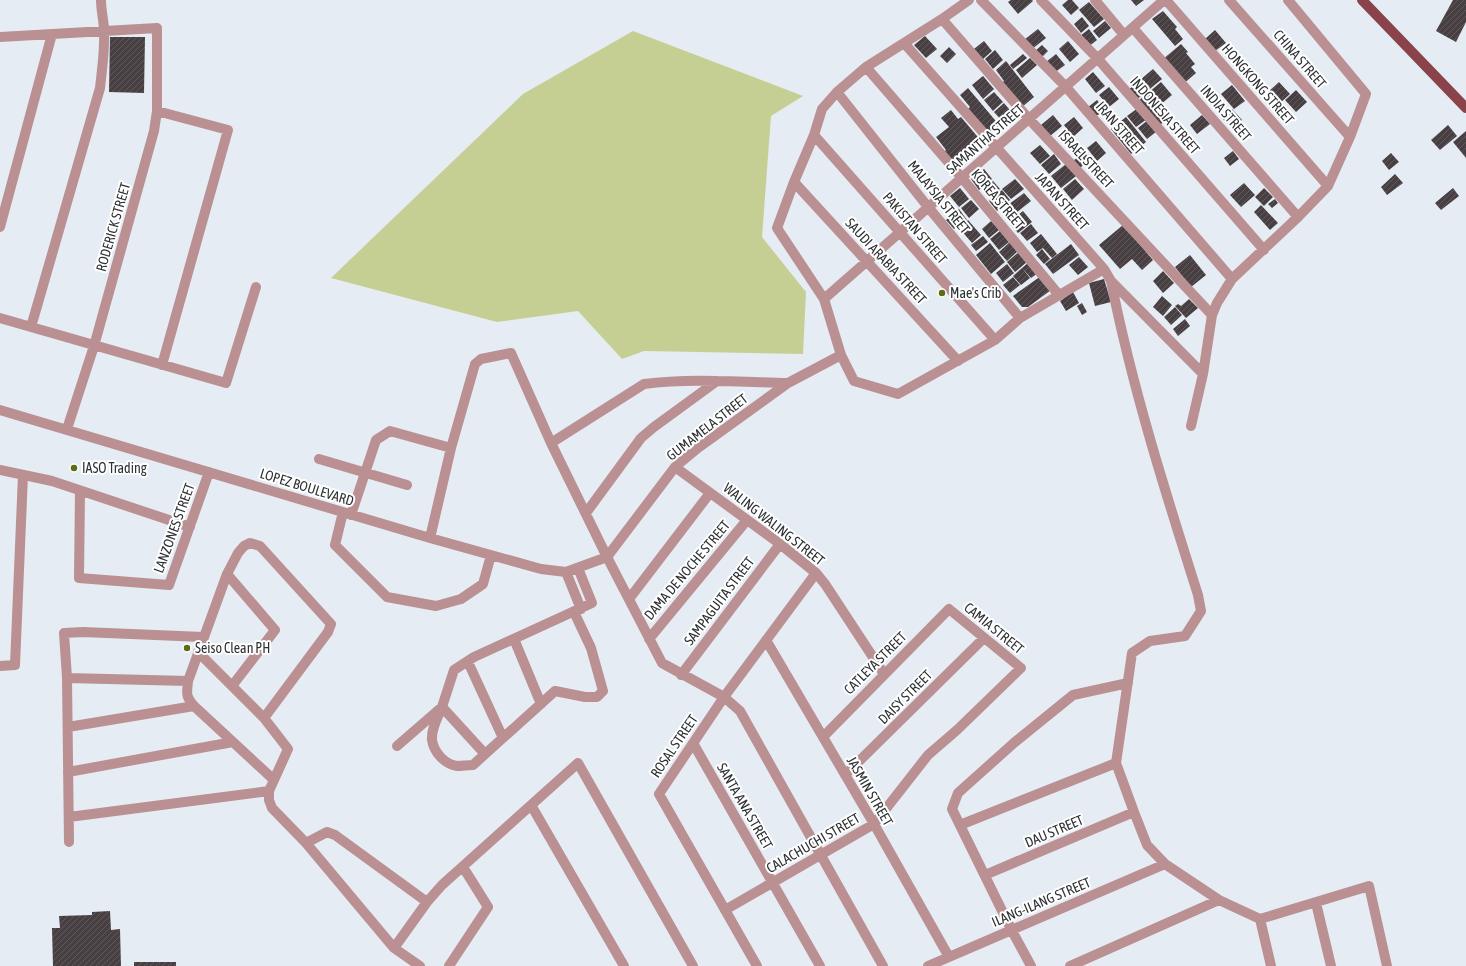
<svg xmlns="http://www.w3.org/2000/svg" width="1466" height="966" viewBox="0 0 1466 966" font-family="'Asap Condensed',sans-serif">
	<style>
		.green { fill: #c6cf93 }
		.building { fill: url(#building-hatch) }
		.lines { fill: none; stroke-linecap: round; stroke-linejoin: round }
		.minor { stroke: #ba9092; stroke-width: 10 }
		.major { stroke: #8a434a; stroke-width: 10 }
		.poi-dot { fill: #5f6c15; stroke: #fff; stroke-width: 1.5 }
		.labels { text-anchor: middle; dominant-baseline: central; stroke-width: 4; stroke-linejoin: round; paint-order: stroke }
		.street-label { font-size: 14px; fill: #2e3134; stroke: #fff }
		.poi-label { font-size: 14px; fill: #2e3134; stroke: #fff; text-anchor: start }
	</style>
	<defs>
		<pattern id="building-hatch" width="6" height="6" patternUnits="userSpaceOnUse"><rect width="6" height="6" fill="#483f43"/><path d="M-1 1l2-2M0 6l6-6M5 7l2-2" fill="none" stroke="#60595c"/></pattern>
	</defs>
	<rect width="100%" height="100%" fill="#e5ecf4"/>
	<!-- green -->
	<path class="green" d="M633,31L803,96L771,116L762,237L806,292L803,354L644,351L622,359L578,311L497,322L331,278L523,94Z"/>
	<!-- building -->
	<path class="building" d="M1011,0H1032L1033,1L1018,14L1008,2Z
		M1068,0H1072L1079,8L1071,15L1062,5Z
		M1131,0H1144L1136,6Z
		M1453,0H1466V22L1456,42L1436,31Z
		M1089,2L1104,19L1094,27L1079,10Z
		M1163,11L1177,27L1175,29L1183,39L1175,46L1152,19Z
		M1082,17L1089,26L1081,33L1074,24Z
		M1105,21L1111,28L1099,38L1093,31Z
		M1038,29L1046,38L1032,49L1024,40Z
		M1089,29L1097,40L1088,47L1080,36Z
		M1215,30L1226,43L1215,51L1205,39Z
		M925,36L937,49L926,58L914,45Z
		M110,37H145L144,93L109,92Z
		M984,41L992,51L983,59L974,49Z
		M1068,41L1079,54L1070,62L1059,49Z
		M1181,44L1188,52L1186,53L1195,64L1191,67L1196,73L1182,85L1162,60Z
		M1042,45L1048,51L1041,58L1035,51Z
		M949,47L956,54L947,63L940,56Z
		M995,50L1003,60L993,69L985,59Z
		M1023,54L1027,58L1013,69L1010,65Z
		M1056,54L1065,65L1054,73L1046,62Z
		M1030,58L1037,65L1022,78L1016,70Z
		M1006,61L1034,97L1022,107L1002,83L1004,81L996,70Z
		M1153,69L1162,79L1135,101L1127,91Z
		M1093,72L1105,86L1096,93L1085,79Z
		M983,76L994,89L983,99L972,85Z
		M1161,82L1172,95L1160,105L1170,116L1159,126L1137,102Z
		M1279,82L1290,94L1279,104L1268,92Z
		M1232,85L1245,101L1234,109L1221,94Z
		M1109,87L1119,99L1109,107L1099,95Z
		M968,88L1000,126L988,135L967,110L970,107L960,95Z
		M1296,90L1307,102L1296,112L1285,100Z
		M994,92L1003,102L993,111L984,100Z
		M1097,100L1105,110L1095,117L1087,108Z
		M1004,103L1014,115L1004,123L994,112Z
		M1138,108L1147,119L1136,127L1127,116Z
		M1232,109L1242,120L1232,128L1222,118Z
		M951,110L958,119L961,117L982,142L955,165L944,152L946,150L936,137L949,127L941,118Z
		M1053,115L1062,126L1050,136L1041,125Z
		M1202,115L1210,124L1197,134L1190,125Z
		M1074,117L1083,128L1073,137L1064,125Z
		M1126,117L1146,142L1131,154L1111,129Z
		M1148,120L1157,131L1147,139L1138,128Z
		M1448,125L1457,136L1440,150L1431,140Z
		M1466,131V158L1453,142Z
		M1096,141L1106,153L1097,161L1087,148Z
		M1040,145L1050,156L1040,164L1030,153Z
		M1233,151L1239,159L1230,166L1224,158Z
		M1084,152L1090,159L1079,169L1073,161Z
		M1391,153L1399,162L1389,170L1382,161Z
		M1054,154L1061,164L1049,174L1041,165Z
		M1066,164L1076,176L1061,188L1051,176Z
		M984,169L992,179L979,190L971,179Z
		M1395,174L1403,183L1387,195L1381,187Z
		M1015,179L1024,189L1011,199L1002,189Z
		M1075,179L1084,189L1072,200L1063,189Z
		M993,181L1000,189L989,198L982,190Z
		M1244,183L1255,195L1241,207L1230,195Z
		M960,188L969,199L959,207L950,196Z
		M1264,188L1273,197L1264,206L1255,197Z
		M1453,188L1459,196L1441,210L1435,203Z
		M1002,190L1010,200L997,211L989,201Z
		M1024,193L1031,201L1016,213L1012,209L1015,213L1008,219L1001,210Z
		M1275,199L1278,203L1272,208L1268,204Z
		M971,200L979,209L969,218L961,208Z
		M1261,205L1278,223L1270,230L1254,212Z
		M959,209L967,220L960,226L952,215Z
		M1023,211L1032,222L1018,233L1009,222Z
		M951,216L959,225L954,229L946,220Z
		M968,220L981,235L972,243L959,228Z
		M991,221L999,230L989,238L982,229Z
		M1031,224L1038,233L1027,241L1020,233Z
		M1123,225L1153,260L1142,270L1132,259L1120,269L1099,245Z
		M1000,231L1009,242L999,250L990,239Z
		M1041,234L1057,254L1052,258L1043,248L1037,252L1030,243Z
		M983,236L988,242L976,251L971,245Z
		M1010,242L1018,251L1007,261L999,252Z
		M990,243L1005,262L991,274L976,255Z
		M1071,244L1079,255L1053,274L1045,264Z
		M1042,249L1050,259L1044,264L1036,255Z
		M1020,251L1028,261L1015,272L1007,262Z
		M1190,255L1206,275L1191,287L1175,267Z
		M1079,257L1088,267L1078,275L1069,265Z
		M1029,262L1038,273L1031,278L1022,268Z
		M1007,264L1014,273L1003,282L996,273Z
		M1022,268L1030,278L1021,285L1013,276Z
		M1163,271L1174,283L1163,293L1153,281Z
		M1041,276L1051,290L1028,307H1022L1013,296Z
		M1013,277L1020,285L1010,293L1003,285Z
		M1104,279L1111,302L1095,306L1089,283Z
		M1073,292L1079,303L1066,311L1060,301Z
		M1162,296L1172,305L1163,316L1153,307Z
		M1189,299L1198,308L1186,318L1175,306L1178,304L1181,306Z
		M1082,303L1087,312L1082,315L1077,306Z
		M1175,307L1182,315L1171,325L1164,317Z
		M1185,319L1190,326L1178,336L1173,329Z
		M110,911L111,930L120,929L121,966H53L52,928H60L59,916L92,915V912Z
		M134,962H176V966H134Z"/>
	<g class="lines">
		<!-- minor -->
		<path class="minor" d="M969,0L942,19L866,67L837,92L822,109L814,135L794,182L777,228L824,299L841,355L854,381L898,394L995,340L1020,318L1104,269
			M981,0L1066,87L1232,279
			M1041,0L1098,59L1264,250
			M1095,0L1124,35
			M1166,0L1328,186
			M1229,0L1350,137
			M942,19L1029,119L1212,315
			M1133,28L1298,217
			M0,37L157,28V111L154,131L94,346L67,429
			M904,43L1104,269L1111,281L1203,374
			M866,67L962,178L1059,295
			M837,92L928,207L1020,318
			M157,111L228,130L162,365
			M814,135L995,340
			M794,182L958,361
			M0,227L52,34
			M1111,281C1132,387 1165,491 1198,595L1201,611L1185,636L1150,641L1132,653L1116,763L1134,812L1147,845L1165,864L1219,900L1260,919L1369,886L1387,966
			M824,299L1164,0
			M0,318L226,383L256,287
			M31,327L100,88C102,69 105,50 104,31C104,21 101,11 101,0
			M0,410L430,538L541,569L566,572L607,557L675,467L698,448L788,383L841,355
			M1191,426L1203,374L1212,315L1217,303L1232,279L1298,217L1328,186L1350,137L1366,94L1288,0
			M551,443L644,384C691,378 740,382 788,383
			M319,459L407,485
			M675,467L780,544L816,573L825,584L884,674
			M0,470L52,481L190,527
			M80,491L79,578L169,585L209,472
			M343,512L335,545L387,597L436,606L461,599L483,584L491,555
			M586,513L641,438L654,427L717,381
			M351,515L376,440L390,431L451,448
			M430,538L451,448L475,364L481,359L511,353L551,443L607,557L662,663L724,697L740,711L883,966
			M566,572L581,609
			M227,574L275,630L232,686
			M629,599L710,493
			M514,639L541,704
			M649,639L747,520
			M766,640L874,824L949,957
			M198,652L264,718L288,749L269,791V800L272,808L306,843L394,948L420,966
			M468,662L503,738
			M0,666L15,665L23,475
			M681,675L780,544
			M67,678L188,681
			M264,718L328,632L331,624L260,546L250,543L244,546L238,553L227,574L188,681C187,694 185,695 194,706L274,780
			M68,727L194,706
			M693,743L820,966
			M397,746L442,707C438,717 431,729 432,740C434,753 445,764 457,766C462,766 468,765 473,765L555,691L585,697H597L603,691L591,648L574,612
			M485,754L442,707L454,670L474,657L592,603L578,568
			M68,772L233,742
			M845,775L984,638
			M531,805L624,966
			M69,817L269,791
			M960,825L1116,763
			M69,842L67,678L64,633L83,632L203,637
			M306,843L327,832L335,835L427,902
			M985,875L1134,812
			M1316,903L1331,966
			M725,910L874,824L928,755L957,730L1021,668L949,609L823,737
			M1260,919L1271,966
			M394,948L427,902L442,885L578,763L693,966
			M449,966L488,907L463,867
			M757,966L659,794L724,697L816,573
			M928,966L1165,864
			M1031,966L1011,929L952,809L958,793L1015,742L1073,695L1128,683
			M1070,966L1219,900"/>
		<!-- major -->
		<path class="major" d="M1362,0L1466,108"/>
	</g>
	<!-- markers -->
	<g class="poi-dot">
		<circle cx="942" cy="293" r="4"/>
		<circle cx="74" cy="468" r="4"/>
		<circle cx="187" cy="648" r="4"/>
	</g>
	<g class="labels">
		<!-- street labels -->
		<g class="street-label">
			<text transform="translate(1300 59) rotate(49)">CHINA STREET</text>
			<text transform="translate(1258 84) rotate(49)">HONGKONG STREET</text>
			<text transform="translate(1226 113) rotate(49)">INDIA STREET</text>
			<text transform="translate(1165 115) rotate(49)">INDONESIA STREET</text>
			<text transform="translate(1120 128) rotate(49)">IRAN STREET</text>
			<text transform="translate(985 139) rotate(-41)">SAMANTHA STREET</text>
			<text transform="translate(1086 159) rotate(47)">ISRAEL STREET</text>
			<text transform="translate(939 197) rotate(51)">MALAYSIA STREET</text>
			<text transform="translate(998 199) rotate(50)">KOREA STREET</text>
			<text transform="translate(1062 201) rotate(48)">JAPAN STREET</text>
			<text transform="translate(113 227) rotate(-74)">RODERICK STREET</text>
			<text transform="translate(915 228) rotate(49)">PAKISTAN STREET</text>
			<text transform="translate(886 261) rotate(47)">SAUDI ARABIA STREET</text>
			<text transform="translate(707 427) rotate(-38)">GUMAMELA STREET</text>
			<text transform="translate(307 487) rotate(17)">LOPEZ BOULEVARD</text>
			<text transform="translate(774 524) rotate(38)">WALING WALING STREET</text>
			<text transform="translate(174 528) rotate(-70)">LANZONES STREET</text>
			<text transform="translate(687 570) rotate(-50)">DAMA DE NOCHE STREET</text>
			<text transform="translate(719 601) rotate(-53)">SAMPAGUITA STREET</text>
			<text transform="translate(994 628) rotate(39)">CAMIA STREET</text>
			<text transform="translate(875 663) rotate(-45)">CATLEYA STREET</text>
			<text transform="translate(905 697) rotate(-45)">DAISY STREET</text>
			<text transform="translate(674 746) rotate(-56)">ROSAL STREET</text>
			<text transform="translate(870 791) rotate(60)">JASMIN STREET</text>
			<text transform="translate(745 806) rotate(60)">SANTA ANA STREET</text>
			<text transform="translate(1054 831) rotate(-23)">DAU STREET</text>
			<text transform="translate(813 843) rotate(-30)">CALACHUCHI STREET</text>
			<text transform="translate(1041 902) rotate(-23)">ILANG-ILANG STREET</text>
		</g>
		<!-- poi labels -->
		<g class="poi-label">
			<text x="950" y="293">Mae's Crib</text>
			<text x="82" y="468">IASO Trading</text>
			<text x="195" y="648">Seiso Clean PH</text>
		</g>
	</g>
</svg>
